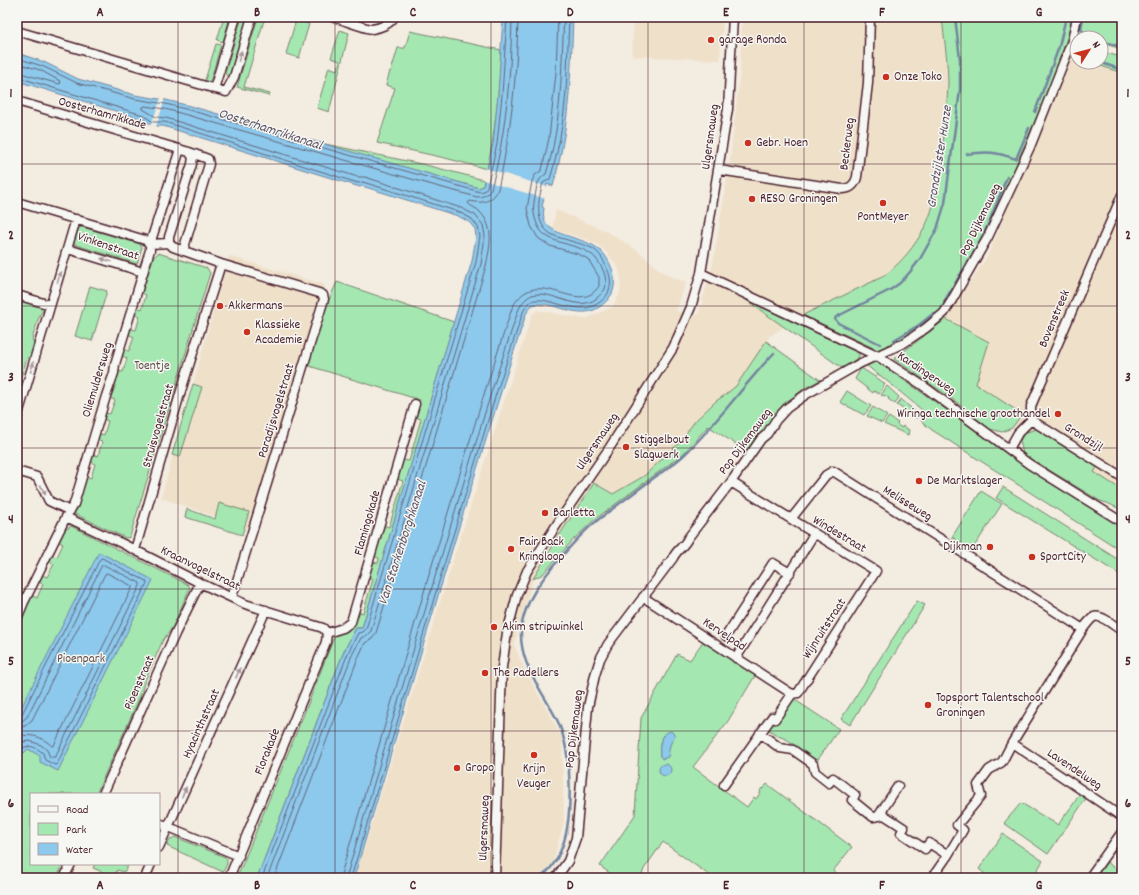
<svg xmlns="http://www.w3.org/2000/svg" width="1139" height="895" viewBox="0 0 1139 895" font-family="Dekko,sans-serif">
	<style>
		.built { fill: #efe0ca }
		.green { fill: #a5e7b1; stroke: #78836e; fill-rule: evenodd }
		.water { fill: #8cc9ec; stroke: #72859f }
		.pier { fill: #f3ece0 }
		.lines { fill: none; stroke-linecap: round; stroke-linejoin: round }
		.shore { stroke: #646378; stroke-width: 1 }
		.stream { stroke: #72859f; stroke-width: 2.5 }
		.minor-casing { stroke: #4a1f2b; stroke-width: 11 }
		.minor { stroke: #f6f6f2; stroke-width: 8 }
		.oneway { fill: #a99598 }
		.grid { fill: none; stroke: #4a1f2b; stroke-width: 1; stroke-opacity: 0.55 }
		.poi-dot { fill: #c8321e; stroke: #f6f6f2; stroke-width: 1.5 }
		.labels { text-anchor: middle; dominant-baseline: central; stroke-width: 3; stroke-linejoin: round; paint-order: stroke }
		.poi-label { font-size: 13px; fill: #4a1f2b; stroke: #f6f6f2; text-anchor: start }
		.street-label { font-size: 13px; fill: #4a1f2b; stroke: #f6f6f2 }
		.park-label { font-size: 13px; fill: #61514c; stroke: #f6f6f2 }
		.water-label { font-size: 14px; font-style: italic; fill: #5e5265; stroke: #f6f6f2 }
		.neatline { fill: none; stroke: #4a1f2b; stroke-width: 1.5 }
		.grid-label { font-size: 13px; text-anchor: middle; font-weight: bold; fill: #4a1f2b }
	</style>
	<rect width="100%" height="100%" fill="#f3ece0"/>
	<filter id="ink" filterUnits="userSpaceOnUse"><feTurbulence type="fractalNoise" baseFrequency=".025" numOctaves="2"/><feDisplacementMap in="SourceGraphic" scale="8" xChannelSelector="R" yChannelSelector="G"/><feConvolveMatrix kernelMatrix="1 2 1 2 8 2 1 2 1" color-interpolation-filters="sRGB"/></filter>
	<g filter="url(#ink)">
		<!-- built -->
		<path class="built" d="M634,17H723L722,35L721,36L720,60L632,56Z
			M742,17H942L948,83L943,136L935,198L925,226L919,238L903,258L894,269L884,276L803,315L770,336L736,386L725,395L716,401L695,421L679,443L644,476L613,494L594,483L560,534L540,566L533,579L514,645L523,666L562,738L564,822L553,861L548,868L538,878H355L454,557L532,315L537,310L585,319L613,307L620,292L621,279L619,269L608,254L598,245L588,240L552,229L556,210L604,230L637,250L661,271L671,277L686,282L676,311L698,315L713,264L730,161L740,72Z
			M1077,45V62L1122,61V494L1059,457L911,350L949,313L988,255Z
			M229,256L325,285L249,528L161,498Z"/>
		<!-- green -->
		<path class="green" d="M224,17H230L223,42L217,40Z
			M242,17H248L231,73L227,76L225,73Z
			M258,17H265L244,87L270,94L269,96L237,87Z
			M942,17H1074L1055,74L991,224L946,304C932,320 914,333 895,343C889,346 883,347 878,350L803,315L884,276C901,263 915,246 925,227C935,206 938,183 941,160C944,135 947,109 948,84C948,62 944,39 942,17Z
			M1081,17H1122V49L1101,43V38H1085L1079,32Z
			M296,20L309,24L299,58L286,54Z
			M340,30L349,33L329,112L317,108L329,67L337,70L340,61L331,58Z
			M410,31L501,50C499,90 496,130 487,169L445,158L377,143L395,88L386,85L390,71H391L398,48H405Z
			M216,44L221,45L210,82L207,83L205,80Z
			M1101,52L1122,57V73L1089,62H1101Z
			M306,140L426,165L484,180L483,186L479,188Z
			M82,227L140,244L142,247L137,264L76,245L74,242L79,228Z
			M158,253L207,268L210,273L131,533L130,537L126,538L73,513L85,476L91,478L95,464L90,461L92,454L98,456L102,442L96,440L98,433L104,435L108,421L103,419L104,413L110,414L115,400L109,398L117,371L123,372L127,358L122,356L124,349L129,351L134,337L128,334L130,329L136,330L140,316L134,314L136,307L142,309L146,295L142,293L153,258Z
			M337,282L454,322L362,628H356L344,651L257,878H237L308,704L334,637L345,630L348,631L352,629L357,611L363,613L373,579L367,577L372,562L378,563L379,558L373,556L383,525L389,527L403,481L397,479L403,460L409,461L421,419L415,417L420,400L306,365L323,313Z
			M90,286L107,291L92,341L75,336Z
			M746,300L859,353V357L842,368Z
			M25,302L41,307L43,311L40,314L32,339L36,347L32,361L29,357L27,358L17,390V304Z
			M946,319L989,342L976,384L1022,414L1012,428L1002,432L990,429L951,398L894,359Z
			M766,341L820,380L803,389L781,408L748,452L708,426L683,454L594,520L572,541L543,574L533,579L560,534L594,483L613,494L644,476L679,443L695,421L716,401L725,395L736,386Z
			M875,360L960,419L1027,468L1122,527V551L932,430L921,421L925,414L922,410L881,376L877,374L865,364Z
			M861,368L880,380L885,384L879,394L874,391L873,393L855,379Z
			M193,384L202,387L180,457L172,455Z
			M887,386L899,397L895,404L888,399L889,398L884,395L883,396L881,395Z
			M847,391L871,406L864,415L840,402Z
			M901,399L920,416L919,417L916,418L897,405Z
			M873,407L887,416L882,423L867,416Z
			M889,417L898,423L897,425L902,428L903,426L909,430L908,435L884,424Z
			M1036,429L1097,467L1094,472L1122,490V510L1107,503L1100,501L1023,454L1020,441L1024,433Z
			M1003,487L1122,562V576L996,498Z
			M981,491L1002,504L972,550L952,537Z
			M219,503L249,512L242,535L185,517L187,509L215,519Z
			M71,526L187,584L190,587L173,627L163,640L144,683L140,697L96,794L92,792L90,794H31V864H63L57,878H17V624L31,595L37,598L43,584L38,582L42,575L47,577L54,564L48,561L51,555L57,557L63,544L58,541L65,528L67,529Z
			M917,601L925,605L850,725L841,719Z
			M704,640L756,674L728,721L693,767L747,807L754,797L756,799L761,792L760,791L762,788L763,789L767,784L852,847L833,871L843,878H713L663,842L644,869L641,878L637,876L635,878H616L600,866L635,815L641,718L677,654L690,660ZM663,735L673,739L660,756V743Z
			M789,696L839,729L817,761L786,739L778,736L768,729Z
			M1080,792L1087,797L1048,854L1004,823L1021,803L1058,825C1064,816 1077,801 1080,792Z
			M1003,834L1043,861L1032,878H990L979,869Z
			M175,837L225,857L227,859V864L223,872L167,846L169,840Z
			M1107,862L1122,874V878H1095Z
			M95,864H129L124,872L117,870L114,877L93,868Z"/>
		<!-- water -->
		<path class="water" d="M503,17H573C571,74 569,131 553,186L547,184L542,207L544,208C537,240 588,233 604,254C612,265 617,278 613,291C611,297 606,302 602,305C582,322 559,303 537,304C531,304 529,309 526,314C465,501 410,690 354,878H257L344,651L356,628H362L472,261L476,237L475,229L469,222L458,216L362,186L360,187L163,126C153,127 150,123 142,119L17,81V53L44,62L78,79L135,95L166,100L190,106L479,188L483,186L493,144L498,95Z
			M99,552L153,580L58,771L40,762V756L28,749L24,753L17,749V716Z
			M671,731L675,735L670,745L668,757L662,759L660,756C659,746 660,733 671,731Z
			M659 770a6 6 0 1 1 12 0a6 6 0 1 1-12 0Z"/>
		<!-- pier -->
		<path class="pier" d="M161,98L164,99V102L156,127L151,125Z
			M485,168L548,187L546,199L483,180Z"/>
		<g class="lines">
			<!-- shore -->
			<path class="shore" d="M17,58L42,66L77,83L135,99L166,104L189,110L480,192L484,191L487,187L497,144L502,95L507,17
				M17,63L40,70L60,81L61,83L59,84L17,72
				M17,77L143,115L153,122H165L358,183L363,182L459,212L472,219L478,227L480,236L476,262L366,629L363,632L358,633L348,653L262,878
				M17,717H20L22,714L100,559L102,558L146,581L147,583L57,764L55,765L45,760L43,753C37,748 30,744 23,748L17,746
				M17,722L22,721L27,717L102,565H104L140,583V586L55,757H50L47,750L41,745L30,741L22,742L17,741
				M17,728L25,726L32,720L105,574L107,573L132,586V588L54,745L52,746C38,734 33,736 17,735
				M267,878L352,655L361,638L367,635L371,631L481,264L485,236L483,225L475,215L461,208L365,177H358L166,118L156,117L143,109V107L145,106L165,109L187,115L436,186L477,197C483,197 488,195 491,189C506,136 511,72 512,17
				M274,878L358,658L365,643L372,639L376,633L486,266C490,246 495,228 480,212C477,208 471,207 468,203L470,201C482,204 493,202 498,189C511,133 517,75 518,17
				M340,878L429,575L485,391L512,308C536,261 578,319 599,286V277L588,259L578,254L550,246L538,238L531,226L527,209L532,181L535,175L542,170L549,138L556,73L558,17
				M346,878L435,577L491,393L518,311C521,304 525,298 532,295C552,289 578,314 597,298C600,295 603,292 605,289C607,281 605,274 602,268C599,263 596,257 591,254C573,241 543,246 536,221C533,213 533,205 535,197C537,186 536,181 546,174C562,124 561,70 564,17
				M351,878L440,578L496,394L523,312C525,308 527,303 532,301C536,299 543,300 547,301C564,305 585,314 600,302C604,299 608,295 609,290C612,282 610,274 606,267C604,261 601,255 596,251C590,246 581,244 574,242C566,239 557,238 551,234C534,224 538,199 543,183L550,179C560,147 566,106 567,73C568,54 568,35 569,17"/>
			<!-- stream -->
			<path class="stream" d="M1083,17L1081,29L1087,37L1090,38
				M1101,41L1122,47
				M1099,62L1122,70
				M1035,112L1059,47L1066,17
				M967,154C988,151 996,152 1016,159L1029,128
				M944,302L981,240L990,220L1007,177
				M894,340L919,325L934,313
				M880,344L838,323L835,319L836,317L890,290L900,283L910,272L920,259L937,229L945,203L960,90V59L955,17
				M540,878C548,872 556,862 560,852C574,822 572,755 559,724C544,692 515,661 522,623C527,599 540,582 555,564C570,547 585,529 603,516C620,503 638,490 655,477C666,469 677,462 686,453C718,422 744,385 774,353"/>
			<defs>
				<path id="minor" d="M333,17C341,19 366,29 372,29C380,28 390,24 394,17
					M17,31L226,92L234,77L252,17
					M214,89L236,17
					M17,101L189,152L193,157L192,164L169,237V243
					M719,170L842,189C850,189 855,185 857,177L868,83L870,17
					M17,202L145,240L150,244L169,243
					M169,243L173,247L221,264L319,293L323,295L324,299L232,597
					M68,249L143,272
					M183,251L209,164L208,159L189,152
					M701,273L877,356L922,385L1029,464L1122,522
					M17,295L50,305
					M17,418L76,219
					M1031,420L1122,477
					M1009,449L1018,433L1031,420V406L1122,195
					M17,471L37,477L49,501L70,511
					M731,482L791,519L826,475L833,471L1083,629
					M66,517L121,543L200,583L245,604L323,628L327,633
					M791,519L876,571L798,693L792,694
					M135,550L180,394L221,264
					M643,597L792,694
					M17,619L24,602L66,517L74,504L106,396L114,373L115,364L150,250V244L180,149
					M327,633L343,628L351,622L415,404
					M726,636L773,563L790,573
					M736,658L814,534
					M760,733L780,748L793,750L813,764L815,772L829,783L833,778L855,795L852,800L873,817L884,815L904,828L901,833L925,849L929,843L948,855L932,878
					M1012,743L1122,817
					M724,785L772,717L775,719L792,694
					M103,794L175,634L200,583
					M879,815L898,786
					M159,823L239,856
					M159,847L266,610
					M948,855L963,830L957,825L981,796L978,785L989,770L1002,762L1012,743L1083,629C1086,625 1090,619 1094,617C1101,614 1116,627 1122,631
					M64,878L71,864
					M145,878L151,864
					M229,878L326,642L327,633
					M495,878L502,667L507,633L517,595L527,571L561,518L610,447L673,348L691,307L701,273L728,109L733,17
					M556,878L568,861L576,838L588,707L595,675L600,659L608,644L673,558C677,549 684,547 688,538L731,482L761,439L767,434L776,420L787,408L805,395L859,364L904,343L926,328L944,313L952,300L988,237L1030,147L1072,41L1077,17
					M1089,878L1122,832"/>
			</defs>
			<!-- minor casing -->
			<use href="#minor" class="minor-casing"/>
			<!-- minor -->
			<use href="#minor" class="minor"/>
		</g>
		<!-- one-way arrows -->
		<defs><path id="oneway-solid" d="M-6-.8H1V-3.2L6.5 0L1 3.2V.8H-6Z"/></defs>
		<g class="oneway">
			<use href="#oneway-solid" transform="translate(240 56) rotate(-73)"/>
			<use href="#oneway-solid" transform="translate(106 260) rotate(-163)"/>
			<use href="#oneway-solid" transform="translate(59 277) rotate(-73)"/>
			<use href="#oneway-solid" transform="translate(32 367) rotate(-74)"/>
			<use href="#oneway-solid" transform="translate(43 490) rotate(62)"/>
			<use href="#oneway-solid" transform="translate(238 673) rotate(-66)"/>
			<use href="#oneway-solid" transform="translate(184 792) rotate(-66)"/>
		</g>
	</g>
	<!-- grid -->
	<path class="grid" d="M178,17V878M335,17V878M491,17V878M648,17V878M804,17V878M961,17V878M17,164H1122M17,306H1122M17,448H1122M17,589H1122M17,731H1122"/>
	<!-- markers -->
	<g class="poi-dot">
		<circle cx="711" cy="40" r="4"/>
		<circle cx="886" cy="77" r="4"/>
		<circle cx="748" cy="143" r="4"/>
		<circle cx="752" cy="199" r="4"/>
		<circle cx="883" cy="203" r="4"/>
		<circle cx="220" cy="306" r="4"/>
		<circle cx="247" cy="332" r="4"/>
		<circle cx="1058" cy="414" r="4"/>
		<circle cx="626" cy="447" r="4"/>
		<circle cx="919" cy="481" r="4"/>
		<circle cx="545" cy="513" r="4"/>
		<circle cx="990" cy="547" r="4"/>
		<circle cx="511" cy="549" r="4"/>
		<circle cx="1032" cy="557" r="4"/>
		<circle cx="494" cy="627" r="4"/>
		<circle cx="485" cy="673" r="4"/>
		<circle cx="928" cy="705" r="4"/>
		<circle cx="534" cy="755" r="4"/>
		<circle cx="457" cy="768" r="4"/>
	</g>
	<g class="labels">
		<!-- poi labels -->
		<g class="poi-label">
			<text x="719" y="40">garage Ronda</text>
			<text x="894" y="77">Onze Toko</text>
			<text x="756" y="143">Gebr. Hoen</text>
			<text x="760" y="199">RESO Groningen</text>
			<text x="883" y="217" text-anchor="middle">PontMeyer</text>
			<text x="228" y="306">Akkermans</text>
			<text x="255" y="325">Klassieke<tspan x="255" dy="15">Academie</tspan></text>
			<text x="1050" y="414" text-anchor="end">Wiringa technische groothandel</text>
			<text x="634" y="440">Stiggelbout<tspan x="634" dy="15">Slagwerk</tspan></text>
			<text x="927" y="481">De Marktslager</text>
			<text x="553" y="513">Barletta</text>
			<text x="519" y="542">Fair Back<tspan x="519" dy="15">Kringloop</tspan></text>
			<text x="982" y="547" text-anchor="end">Dijkman</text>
			<text x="1040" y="557">SportCity</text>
			<text x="502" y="627">Akim stripwinkel</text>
			<text x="493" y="673">The Padellers</text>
			<text x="936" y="698">Topsport Talentschool<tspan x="936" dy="15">Groningen</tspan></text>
			<text x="465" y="768">Gropo</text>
			<text x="534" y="769" text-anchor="middle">Krijn<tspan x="534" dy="15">Veuger</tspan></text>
		</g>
		<!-- street labels -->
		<g class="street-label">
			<text transform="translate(102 114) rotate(16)">Oosterhamrikkade</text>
			<text transform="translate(711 137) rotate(-82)">Ulgersmaweg</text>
			<text transform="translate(848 144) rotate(-83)">Beckerweg</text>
			<text transform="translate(981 220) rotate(-64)">Pop Dijkemaweg</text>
			<text transform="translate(108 247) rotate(19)">Vinkenstraat</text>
			<text transform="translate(1055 319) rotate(-67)">Bovenstreek</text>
			<text transform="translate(926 374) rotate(34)">Kardingerweg</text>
			<text transform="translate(98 380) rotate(-73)">Oliemuldersweg</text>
			<text transform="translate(277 411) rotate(-73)">Paradijsvogelstraat</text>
			<text transform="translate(159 426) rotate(-74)">Struisvogelstraat</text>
			<text transform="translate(1083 438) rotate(32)">Grondzijl</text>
			<text transform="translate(598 442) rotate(-56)">Ulgersmaweg</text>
			<text transform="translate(746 442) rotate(-53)">Pop Dijkemaweg</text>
			<text transform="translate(907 504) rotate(32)">Melisseweg</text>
			<text transform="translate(368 523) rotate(-74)">Flamingokade</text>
			<text transform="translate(839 535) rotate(31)">Windestraat</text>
			<text transform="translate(200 569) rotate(26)">Kraanvogelstraat</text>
			<text transform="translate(825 629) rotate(-57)">Wijnruitstraat</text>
			<text transform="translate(724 635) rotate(34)">Kervelpad</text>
			<text transform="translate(140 683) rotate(-66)">Pioenstraat</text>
			<text transform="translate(202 724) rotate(-66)">Hyacinthstraat</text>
			<text transform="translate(575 729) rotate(-83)">Pop Dijkemaweg</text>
			<text transform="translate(268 752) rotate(-68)">Florakade</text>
			<text transform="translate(1074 770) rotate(34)">Lavendelweg</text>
			<text transform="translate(485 828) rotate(-88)">Ulgersmaweg</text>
		</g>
		<!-- park labels -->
		<g class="park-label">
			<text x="152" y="366">Toentje</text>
			<text x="81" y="659">Pioenpark</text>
		</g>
		<!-- water labels -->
		<g class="water-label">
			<text transform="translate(270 130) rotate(18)">Oosterhamrikkanaal</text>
			<text transform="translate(940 157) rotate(-81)">Grondzijlster Hunze</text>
			<text transform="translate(403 543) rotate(-72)">Van Starkenborghkanaal</text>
		</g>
	</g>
	<!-- margin -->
	<rect width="1139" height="895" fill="none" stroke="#f6f6f2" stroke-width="44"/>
	<!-- legend -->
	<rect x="30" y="793" width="130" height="72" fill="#f6f6f2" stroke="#b1a0a2"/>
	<rect x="38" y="806" width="20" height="6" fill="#f6f6f2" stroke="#b1a0a2"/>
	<text x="66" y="813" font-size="12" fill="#4a1f2b">Road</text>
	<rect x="38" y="823" width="20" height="12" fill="#a5e7b1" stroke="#b1a0a2"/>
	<text x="66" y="833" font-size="12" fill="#4a1f2b">Park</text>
	<rect x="38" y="843" width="20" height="12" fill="#8cc9ec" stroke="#b1a0a2"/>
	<text x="66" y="853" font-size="12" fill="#4a1f2b">Water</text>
	<!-- north arrow -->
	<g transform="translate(1089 50) rotate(54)"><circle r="19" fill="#f6f6f2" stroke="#b1a0a2"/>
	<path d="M0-3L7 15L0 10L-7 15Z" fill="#c8321e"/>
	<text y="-6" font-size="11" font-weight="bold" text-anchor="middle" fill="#4a1f2b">N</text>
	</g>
	<rect x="22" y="22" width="1095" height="851" class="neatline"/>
	<g class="grid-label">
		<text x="100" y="16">A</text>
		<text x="257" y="16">B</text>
		<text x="413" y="16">C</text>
		<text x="570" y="16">D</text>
		<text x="726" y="16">E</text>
		<text x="882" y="16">F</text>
		<text x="1039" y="16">G</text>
		<text x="11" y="97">1</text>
		<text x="1128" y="97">1</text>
		<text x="11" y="239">2</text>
		<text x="1128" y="239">2</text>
		<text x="11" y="381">3</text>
		<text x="1128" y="381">3</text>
		<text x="11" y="523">4</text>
		<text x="1128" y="523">4</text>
		<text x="11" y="665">5</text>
		<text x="1128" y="665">5</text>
		<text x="11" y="807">6</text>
		<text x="1128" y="807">6</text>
		<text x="100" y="889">A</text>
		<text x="257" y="889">B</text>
		<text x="413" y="889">C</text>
		<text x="570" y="889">D</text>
		<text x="726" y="889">E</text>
		<text x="882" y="889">F</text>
		<text x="1039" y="889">G</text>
	</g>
</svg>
